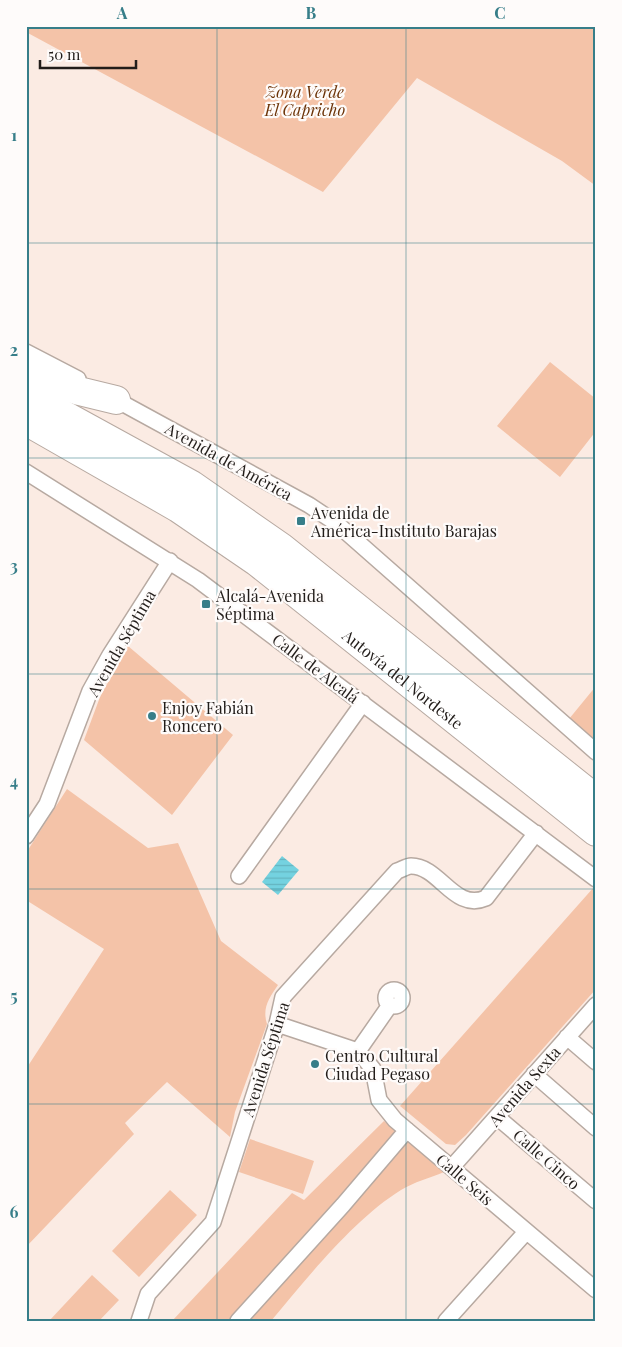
<svg xmlns="http://www.w3.org/2000/svg" width="622" height="1347" viewBox="0 0 622 1347" font-family="'Playfair Display',serif">
	<style>
		.park { fill: #f4c3a8 }
		.water { fill: url(#water-rules) }
		.lines { fill: none; stroke-linecap: round; stroke-linejoin: round }
		.street-casing { stroke: #b7a9a1; stroke-width: 18 }
		.highway-casing { stroke: #b7a9a1; stroke-width: 30 }
		.street { stroke: #fff; stroke-width: 15 }
		.highway { stroke: #fff; stroke-width: 28 }
		.grid { fill: none; stroke: #377e89; stroke-width: 1; stroke-opacity: 0.55 }
		.poi-dot { fill: #377e89; stroke: #fefbfa; stroke-width: 2 }
		.labels { text-anchor: middle; dominant-baseline: central; stroke-width: 4.5; stroke-linejoin: round; paint-order: stroke }
		.park-label { font-size: 16px; font-style: italic; fill: #6c3307; stroke: #fefbfa }
		.street-label { font-size: 16px; fill: #221d1a; stroke: #fefbfa }
		.poi-label { font-size: 16px; fill: #221d1a; stroke: #fefbfa; text-anchor: start }
		.neatline { fill: none; stroke: #377e89; stroke-width: 2 }
		.grid-label { font-size: 16px; text-anchor: middle; font-weight: bold; fill: #377e89 }
	</style>
	<defs>
		<pattern id="water-rules" width="6" height="5" patternUnits="userSpaceOnUse" patternTransform="scale(1.25)"><rect width="6" height="5" fill="#74d2e0"/><path d="M0 2.5h6" fill="none" stroke="#64b4c0"/></pattern>
	</defs>
	<rect width="100%" height="100%" fill="#fbebe3"/>
	<!-- park -->
	<path class="park" d="M26,26H596V186L562,161L417,78L323,192L26,32Z
		M550,362L596,399V431L560,477L497,426Z
		M128,646L233,735L172,815L84,740L100,697Z
		M596,686V744L569,719Z
		M67,789L148,848L178,843L221,941L278,985C269,998 262,1008 267,1024L235,1112L230,1137L167,1082L125,1123L134,1134L26,1247V1069L104,949L26,900V853Z
		M594,887L596,989L466,1135L455,1145L446,1144L400,1106Z
		M384,1121L444,1172C430,1178 414,1182 401,1190C354,1219 307,1278 271,1321H172L292,1193L304,1200Z
		M250,1139L314,1161L303,1194L239,1172Z
		M170,1190L197,1215L139,1277L112,1251Z
		M92,1275L119,1300L99,1321H49Z"/>
	<!-- water -->
	<path class="water" d="M282,856L299,870L278,895L262,882Z"/>
	<g class="lines">
		<defs>
			<path id="street" d="M26,352L78,379
				M111,397L309,505L336,523L596,752
				M26,472L198,580L596,879
				M26,836L47,804L90,691L110,655L170,561
				M239,876L363,703
				M386 998a8 8 0 1 1 16 0a8 8 0 1 1-16 0Z
				M277,1024L358,1051L373,1069L379,1100L395,1120L596,1290
				M567,1037L596,1062
				M358,1051L390,1005
				M534,1074L596,1128
				M497,1117L596,1201
				M452,1167L596,1005
				M139,1321L148,1294L213,1222L277,1024L283,997L397,871C401,870 407,866 411,866C440,866 454,912 486,898L536,833
				M238,1321L343,1205L407,1130
				M446,1321L526,1232"/>
			<g id="highway">
				<path d="M26,373L79,391L116,400"/>
				<path d="M26,394L192,485L281,547L596,799"/>
				<path id="s1" d="M26,421L178,508L257,562L596,832"/>
			</g>
		</defs>
		<!-- street casing -->
		<use href="#street" class="street-casing"/>
		<!-- highway casing -->
		<use href="#highway" class="highway-casing"/>
		<!-- street -->
		<use href="#street" class="street"/>
		<!-- highway -->
		<use href="#highway" class="highway"/>
	</g>
	<!-- grid -->
	<path class="grid" d="M217,26V1321M406,26V1321M26,243H596M26,458H596M26,674H596M26,889H596M26,1104H596"/>
	<!-- markers -->
	<g class="poi-dot">
		<rect x="296" y="516" width="10" height="10" rx="2.5"/>
		<rect x="201" y="599" width="10" height="10" rx="2.5"/>
		<circle cx="152" cy="716" r="5"/>
		<circle cx="315" cy="1064" r="5"/>
	</g>
	<g class="labels">
		<!-- park labels -->
		<g class="park-label">
			<text x="305" y="91">Zona Verde<tspan x="305" dy="18">El Capricho</tspan></text>
		</g>
		<!-- street labels -->
		<g class="street-label">
			<text transform="translate(229 461) rotate(29)">Avenida de América</text>
			<text transform="translate(121 643) rotate(-60)">Avenida Séptima</text>
			<text transform="translate(316 668) rotate(37)">Calle de Alcalá</text>
			<text stroke="none"><textPath href="#s1" startOffset="458">Autovía del Nordeste</textPath></text>
			<text transform="translate(265 1059) rotate(-72)">Avenida Séptima</text>
			<text transform="translate(524 1086) rotate(-49)">Avenida Sexta</text>
			<text transform="translate(547 1159) rotate(41)">Calle Cinco</text>
			<text transform="translate(465 1179) rotate(41)">Calle Seis</text>
		</g>
		<!-- poi labels -->
		<g class="poi-label">
			<text x="311" y="512">Avenida de<tspan x="311" dy="18">América-Instituto Barajas</tspan></text>
			<text x="216" y="595">Alcalá-Avenida<tspan x="216" dy="18">Séptima</tspan></text>
			<text x="162" y="707">Enjoy Fabián<tspan x="162" dy="18">Roncero</tspan></text>
			<text x="325" y="1055">Centro Cultural<tspan x="325" dy="18">Ciudad Pegaso</tspan></text>
		</g>
	</g>
	<!-- border -->
	<rect width="622" height="1347" fill="none" stroke="#fefbfa" stroke-width="55"/>
	<!-- scale -->
	<path d="M40 60v8h96v-8" fill="none" stroke="#221d1a" stroke-width="2.5"/>
	<text x="48" y="60" font-size="15" fill="#221d1a" stroke="#fefbfa" stroke-width="4" paint-order="stroke">50 m</text>
	<rect x="28" y="28" width="566" height="1292" class="neatline"/>
	<g class="grid-label">
		<text x="122" y="19">A</text>
		<text x="311" y="19">B</text>
		<text x="500" y="19">C</text>
		<text x="14" y="141">1</text>
		<text x="14" y="356">2</text>
		<text x="14" y="572">3</text>
		<text x="14" y="787">4</text>
		<text x="14" y="1002">5</text>
		<text x="14" y="1218">6</text>
	</g>
</svg>
